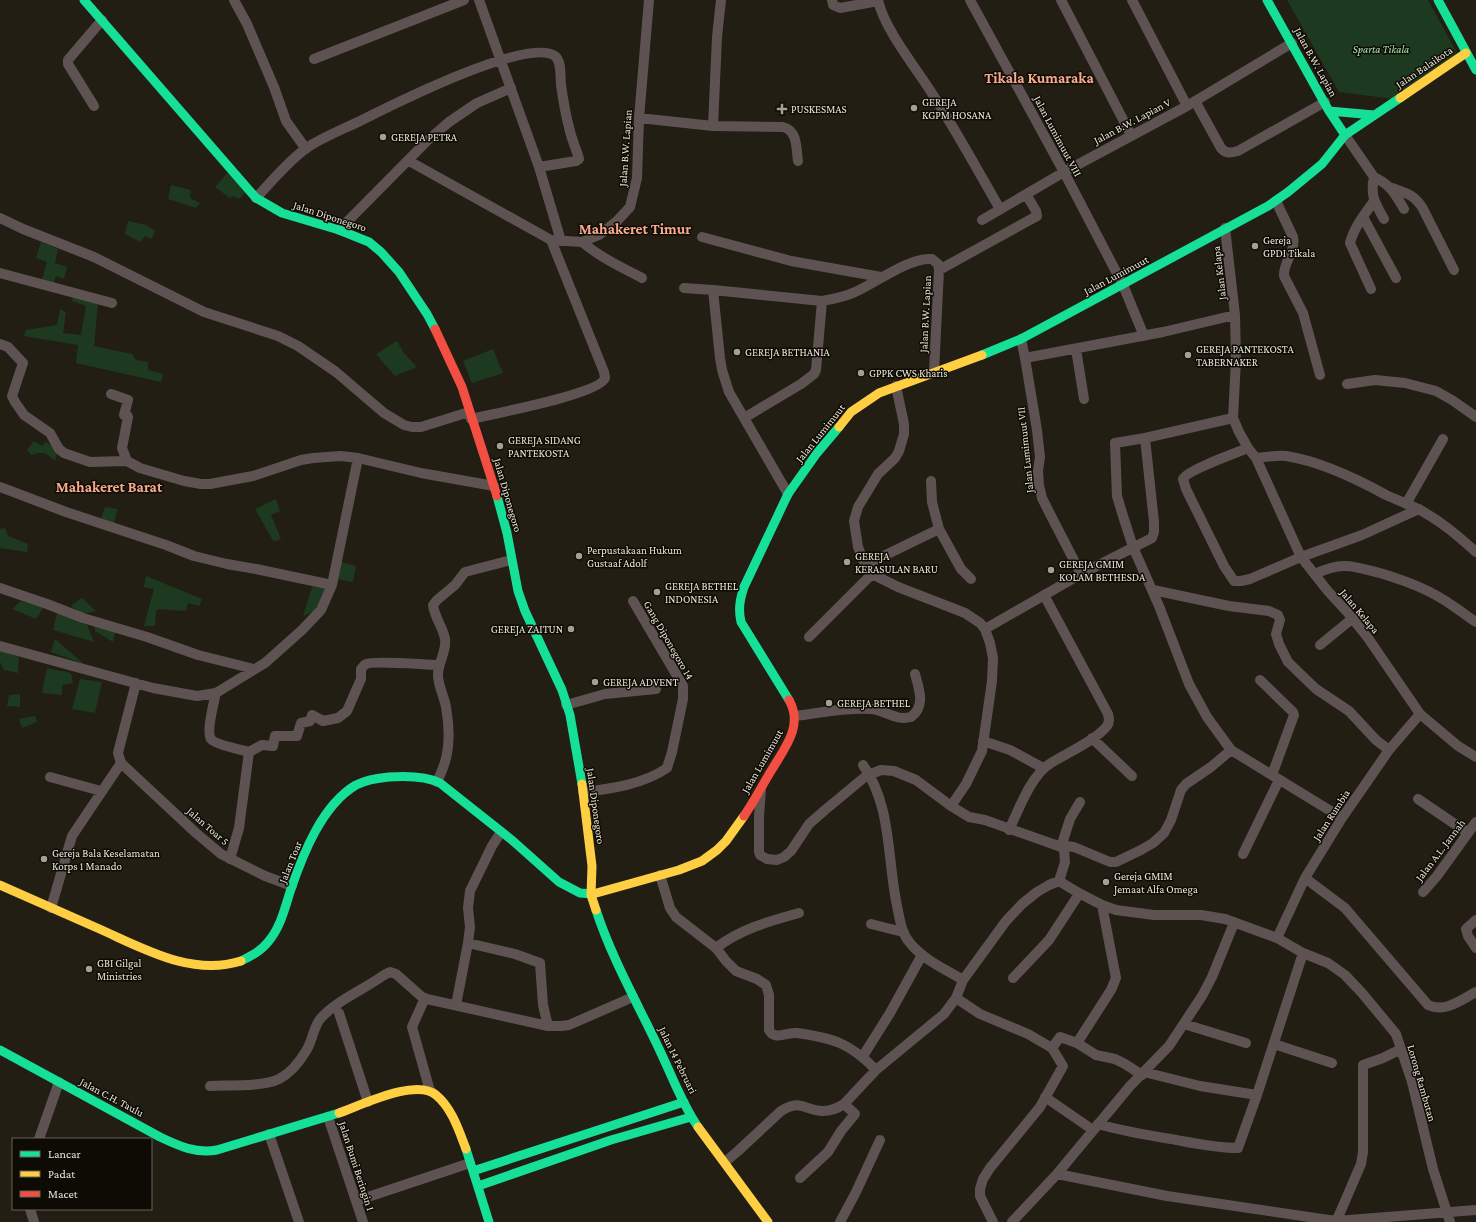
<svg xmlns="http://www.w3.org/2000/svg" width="1476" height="1222" viewBox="0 0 1476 1222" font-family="'Crimson Pro',serif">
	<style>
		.green { fill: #1d3a20 }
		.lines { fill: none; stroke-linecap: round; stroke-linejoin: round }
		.street { stroke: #5e5352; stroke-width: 10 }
		.fast { stroke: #16e098; stroke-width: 9 }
		.slow { stroke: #ffcf43; stroke-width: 9 }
		.jam { stroke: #f24e42; stroke-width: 9 }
		.poi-dot { fill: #a5a094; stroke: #0e0b04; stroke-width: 1.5 }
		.labels { text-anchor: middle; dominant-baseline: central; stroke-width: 3; stroke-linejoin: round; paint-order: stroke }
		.park-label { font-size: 11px; font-style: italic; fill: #a4e7ad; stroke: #0e0b04 }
		.street-label { font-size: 11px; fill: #ebe6da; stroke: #0e0b04 }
		.poi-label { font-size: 11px; fill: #ebe6da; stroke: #0e0b04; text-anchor: start }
		.district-label { font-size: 15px; font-weight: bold; fill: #f8aa8f; stroke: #0e0b04 }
	</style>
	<rect width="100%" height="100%" fill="#221e13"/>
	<!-- green -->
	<path class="green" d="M1287,0H1428L1457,53L1394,99L1339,92Z
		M228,172L246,192L239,199L233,196L230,198L215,187Z
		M171,185L191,190L190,198L200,203L196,208L168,199Z
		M128,221L146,225L155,231L152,239L145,236L140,242L125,234Z
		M41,242L58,249L55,263L67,267L64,279L56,276L53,284L42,279L47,262L36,258Z
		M73,294L98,303L94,346L132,354L136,360L148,362V370L163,374L161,382L76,363L78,345L24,336L26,330L57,325L60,309L66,312L63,333L81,335L86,306L72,301Z
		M397,341L404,353L417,367L395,376L376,354Z
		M493,349L503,373L472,383L463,361Z
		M34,441L42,446L46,442L58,449L55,461C47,454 43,450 32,455L27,450Z
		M276,499L280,511L271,515L281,539L274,542L255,509Z
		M105,507L117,509L114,524L101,518Z
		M5,528L8,536L28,544L27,552L0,548V529Z
		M340,562L356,566L353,582L336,579Z
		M146,576L202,599L199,606L188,603L186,611L159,609L156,611L155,626H144L154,589L144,587Z
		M312,587L327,588L317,610L303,616Z
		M82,598L96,611L82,614L71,606Z
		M21,601L44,607L36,619L12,609Z
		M57,613L87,625L94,642L53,630Z
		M93,624L116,631L113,642L95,631Z
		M55,639L84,664L51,652Z
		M0,650L19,657L18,673L4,670L0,662Z
		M47,668L71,673L73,683L62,685V695L42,693Z
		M80,679L102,682L95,713L72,709Z
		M20,694V707L7,706L9,695Z
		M35,716L37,722L22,728L19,719Z"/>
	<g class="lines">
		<!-- street -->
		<path class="street" d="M234,0L247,24L274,87L286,121L306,149
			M479,0L539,167L561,241
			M832,0L833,5L840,8L878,1
			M878,0C884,29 917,69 933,95C957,132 978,171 1000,209
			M970,0L1064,172L1123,285L1144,336
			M1061,0L1131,135
			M1132,0L1187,106
			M314,59L464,0
			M1195,101L1221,148C1226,154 1231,153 1238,151L1325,102
			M94,106L68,64V60L102,20
			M639,118L713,126L783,127C798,131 796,148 798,161
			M713,126L717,37L721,0
			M1345,135L1374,177C1370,196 1375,203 1384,219
			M409,161L551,240L604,372L605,378C600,394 492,414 471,419
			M1374,177C1391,185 1395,194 1404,209
			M1392,188C1406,193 1413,194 1422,207L1454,270
			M256,198C271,182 290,159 308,147C325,136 344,129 362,120C392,105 528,36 555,56C562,62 560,76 561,85C563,99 565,113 569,127C571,138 576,148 579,159L576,161L539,167
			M1276,201L1293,237C1296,252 1283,262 1284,276L1303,313L1320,375
			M1363,217L1396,278
			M0,218L23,229L94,257L204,312L278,336L298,346L336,372L384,413L404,425L412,427H421L469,412
			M982,220L1064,172L1187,106L1292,43
			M1225,228L1235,315L1236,360L1233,418L1239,432L1248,448L1256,458C1266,457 1276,455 1286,456C1319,461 1357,479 1386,495C1397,500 1409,504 1420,510C1441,521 1458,536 1476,552
			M339,230L427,141L449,122L477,103L511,88
			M702,237L791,261L881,277
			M551,240L582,242L599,235L617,221L630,207L637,178L639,118L649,0
			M582,242C600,257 621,267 642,278
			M939,270L1037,216L1036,211L1026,194
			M0,273L112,303
			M684,288L713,290
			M1371,289L1350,243C1354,227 1365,214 1374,201
			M1021,339L1025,358L1037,430L1040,457L1038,471L1039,485L1042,498L1048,510L1081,574
			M0,344L8,347L23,363L12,396L15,402L24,415L50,433L59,449L64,453L90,462L127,461
			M1076,349L1084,399
			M1025,358L1163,332L1235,315
			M1347,384L1375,380L1405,383L1436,391L1452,400L1476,417
			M111,394L128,400L124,415H127L128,417L122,448L127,461L140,468L184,481L201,484H210L253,476L301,460L313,458L341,456L358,458
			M744,418L801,384L814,374L816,370L822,301
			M1233,418L1145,438L1115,443L1117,496L1123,516L1133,547L1159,606L1189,684L1207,717L1231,750L1342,818
			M1248,448C1236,453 1187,470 1183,479L1186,489L1224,566L1234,581H1241L1250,579L1301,557L1362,535L1419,509
			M1256,458L1301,557L1327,590L1348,613L1368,638L1420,714L1458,746L1476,757
			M931,481L932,502L939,529L961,569L971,579
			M0,487L66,512L166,545L194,556L227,564L256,569L332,585
			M788,494L729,392L722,370L720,358L713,290L822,301C833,299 845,297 855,292C876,283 909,257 932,259L938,264L939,270L934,372
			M1406,504L1443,439
			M865,565L939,529
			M1315,574C1341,561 1353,566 1380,573C1406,581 1431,590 1453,606C1461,611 1468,617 1476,622
			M0,588L47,604L83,618L147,637L198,655L254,669
			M1153,590L1229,606L1269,611L1278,615L1280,620L1276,634L1279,644L1288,662L1316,689L1349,711L1376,740L1389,750
			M985,629L1081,574L1152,538L1154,532V522L1145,438
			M809,637L872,574
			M1320,645L1353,618
			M0,646L153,688L197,696L216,693L265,663L302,630L321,610L332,585L358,458L421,473L494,486
			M1260,680L1293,712L1294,715L1272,775
			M216,693C214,702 206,732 211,739C214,744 242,750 249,752L262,745L273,746L275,736H297L301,723L310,721L312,715L323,721L338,718L347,711L361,679V669C363,667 364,665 366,664C375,660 426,665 439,665
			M566,705L605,694L656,689
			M795,716C820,713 846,707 872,709C886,711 896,721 911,717C926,706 919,689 915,674
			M1092,738L1132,776
			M983,741L1010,750L1043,768
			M121,763L196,833L221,854L265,876L292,886
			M121,763L118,753L120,745L136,683
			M863,765C892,806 887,859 897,906C900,919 901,933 910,943C924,960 945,969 963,980
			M50,777L101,791
			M437,782C440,775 443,769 445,762C450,745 449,724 446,707C444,696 438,686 438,675C438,662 447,651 445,639C443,627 435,619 433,605L437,600L455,585L465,572L511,560
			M761,790L759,816V852L760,855L767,859L777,860L784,857L791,851L809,824L825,810L866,776L881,770L894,771L916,780L951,806L966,784L982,751L992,681L993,658L990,643L985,629L980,623L965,613L898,587L872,574L865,565L858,547L854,521L858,507L878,474L895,458L899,451L904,434V424L896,386
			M583,792C611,789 644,784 667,768L672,752L683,699V686L633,601
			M1418,799L1468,833
			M1009,830C1019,809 1031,775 1051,763C1067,753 1096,740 1107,726C1110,722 1109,718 1108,714L1044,595
			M1061,847L1070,819L1080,802
			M1064,848L1066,846L1074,847L1110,862H1116L1141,850L1153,843L1164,833L1171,820L1181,790L1186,784L1211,767L1231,750
			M1243,854L1279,780
			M230,859L239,828L249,752
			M660,875L670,908L676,917L716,948L726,961L736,971L757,979L766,985L769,995V1030C774,1041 788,1032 797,1033C833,1038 850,1043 876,1070
			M1305,878L1345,908L1428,1005C1445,1013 1461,1000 1476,992
			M1059,881L1077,892L1102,905L1116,910L1154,915H1201L1225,919L1277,938L1303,953L1328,963L1345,975L1362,993L1396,1034L1412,1082L1433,1169L1450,1222
			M1423,892L1437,876L1476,822
			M51,908L72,836L121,763
			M1476,920L1466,929L1468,936L1476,948
			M871,924L903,932
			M1277,938L1305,878L1342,818L1389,750L1420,714
			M468,943L515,954L540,963L543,1005L548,1026
			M716,948C740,929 770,921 799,913
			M1013,978L1049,940L1079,894
			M425,998L412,1027L430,1091
			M956,998L980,1014L1028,1034L1052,1048L1060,1037L1077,1043L1096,1055L1115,1059L1125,1064L1142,1075
			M456,1005L468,943L470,927L468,908L470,891L492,846L501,832
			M339,1013L368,1102
			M1184,1024L1246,1043
			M1077,1043L1111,990L1116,978L1102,905
			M1274,1044L1332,1063
			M863,1056L890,1013L922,955
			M1144,1072L1200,1086L1257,1095
			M210,1086C229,1085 263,1087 279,1079C291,1073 300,1061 306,1051C313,1040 313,1027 321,1018C337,1000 365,989 384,975L390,972L396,974L422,997L427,999L548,1026H561L569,1025L633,997
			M1045,1097L1093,1130
			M328,1117L363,1222
			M1098,1124C1122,1131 1146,1135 1171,1139C1193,1143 1215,1148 1238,1148L1257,1095L1303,953
			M269,1134L299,1222
			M39,1139L59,1082
			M725,1162L738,1151L781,1111C802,1098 804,1111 823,1111C831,1111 838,1108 844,1104
			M1057,1174L1167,1196L1336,1221L1476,1210
			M800,1178L828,1152L841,1131L855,1114L844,1104L876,1070L944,1014L956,998L963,980L1006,921L1022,904L1037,892L1049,885L1059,881L1065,862L1064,848L985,820L969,817L951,806
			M356,1201L470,1163
			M30,1209L34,1222
			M840,1222L856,1192L880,1140
			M993,1222L980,1196V1189L983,1179L990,1168L1040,1107L1063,1066L1052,1048
			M1012,1222L1057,1174L1130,1086L1169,1046L1202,996L1212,977L1234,923
			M1336,1222L1361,1164L1363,1152V1065L1383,1058L1401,1049"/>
		<!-- fast -->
		<path class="fast" d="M84,0L256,198L282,213L339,230L369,242L381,252L399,272L427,314L435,329
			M1267,0L1329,111L1345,135
			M1438,0L1476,70
			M1329,111L1374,115
			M982,355L1021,339L1268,206L1288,192L1322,164L1345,135L1400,98
			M497,496L507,533L518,591L525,611L562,690L570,715L582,784
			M789,700L741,622C738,609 740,599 744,587L788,494L817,453L839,427
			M596,910C612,959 638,1004 660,1051C672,1076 682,1104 698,1127
			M241,961C251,956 261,951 268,942C281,927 285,907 291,889C303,854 322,805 356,785C366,780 378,778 389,777C404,776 426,776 440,783L513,841L559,882L580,893L593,894
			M0,1050L160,1137C179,1146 196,1154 217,1150L339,1113
			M466,1149L489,1222
			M473,1171L684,1102
			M478,1186L611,1140L691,1117"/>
		<!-- slow -->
		<path class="slow" d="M1400,98L1466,53
			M839,427L851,412L879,393L982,355
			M582,784L592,866L591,895L596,910
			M0,885C32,899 64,913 95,927C141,947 190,977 241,961
			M593,894L679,870L702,861L717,850L726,841L744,816
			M339,1113C362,1105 416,1078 436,1095C452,1108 459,1131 466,1149
			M698,1127L768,1222"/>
		<!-- jam -->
		<path class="jam" d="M435,329L462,387L497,496
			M744,816C754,801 762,786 771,771C784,749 804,726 789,700"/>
	</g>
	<!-- markers -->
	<g class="poi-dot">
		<circle cx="914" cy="108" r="4"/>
		<path d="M780 103h4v4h4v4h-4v4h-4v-4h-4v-4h4z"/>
		<circle cx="383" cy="137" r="4"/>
		<circle cx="1255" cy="246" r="4"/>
		<circle cx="737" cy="352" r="4"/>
		<circle cx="1188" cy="355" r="4"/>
		<circle cx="861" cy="373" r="4"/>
		<circle cx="500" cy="446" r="4"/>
		<circle cx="579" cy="556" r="4"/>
		<circle cx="847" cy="562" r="4"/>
		<circle cx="1051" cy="570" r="4"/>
		<circle cx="657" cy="592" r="4"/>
		<circle cx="571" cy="629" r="4"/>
		<circle cx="595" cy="682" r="4"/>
		<circle cx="829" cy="703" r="4"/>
		<circle cx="44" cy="859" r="4"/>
		<circle cx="1106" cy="882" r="4"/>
		<circle cx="89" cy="969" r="4"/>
	</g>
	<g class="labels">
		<!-- park labels -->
		<g class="park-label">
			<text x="1381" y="49">Sparta Tikala</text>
		</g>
		<!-- street labels -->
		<g class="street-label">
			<text transform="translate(1316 62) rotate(61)">Jalan B.W. Lapian</text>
			<text transform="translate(1424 67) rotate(-34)">Jalan Balaikota</text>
			<text transform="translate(1132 121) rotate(-28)">Jalan B.W. Lapian V</text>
			<text transform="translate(1058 136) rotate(62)">Jalan Lumimuut VIII</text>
			<text transform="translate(625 148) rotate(-86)">Jalan B.W. Lapian</text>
			<text transform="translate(330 216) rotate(18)">Jalan Diponegoro</text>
			<text transform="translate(1219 273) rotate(-97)">Jalan Kelapa</text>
			<text transform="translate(1116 275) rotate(-28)">Jalan Lumimuut</text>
			<text transform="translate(925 314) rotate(-87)">Jalan B.W. Lapian</text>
			<text transform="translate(820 433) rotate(-51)">Jalan Lumimuut</text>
			<text transform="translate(1025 450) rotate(-96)">Jalan Lumimuut VII</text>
			<text transform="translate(508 495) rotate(74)">Jalan Diponegoro</text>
			<text transform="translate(1360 611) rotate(50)">Jalan Kelapa</text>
			<text transform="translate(669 640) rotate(60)">Gang Diponegoro 14</text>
			<text transform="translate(762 761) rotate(-60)">Jalan Lumimuut</text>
			<text transform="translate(596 806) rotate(82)">Jalan Diponegoro</text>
			<text transform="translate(1331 815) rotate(-57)">Jalan Rumbia</text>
			<text transform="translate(208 826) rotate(41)">Jalan Toar 5</text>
			<text transform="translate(1440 850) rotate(-53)">Jalan A.L. Jannah</text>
			<text transform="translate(290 862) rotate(-68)">Jalan Toar</text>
			<text transform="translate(678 1060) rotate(64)">Jalan 14 Pebruari</text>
			<text transform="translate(1422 1083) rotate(74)">Lorong Rambutan</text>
			<text transform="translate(112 1097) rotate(28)">Jalan C.H. Taulu</text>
			<text transform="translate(357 1166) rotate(72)">Jalan Bumi Beringin I</text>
		</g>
		<!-- poi labels -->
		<g class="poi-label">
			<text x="922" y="102">GEREJA<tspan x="922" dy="13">KGPM HOSANA</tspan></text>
			<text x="791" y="109">PUSKESMAS</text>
			<text x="391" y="137">GEREJA PETRA</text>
			<text x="1263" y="240">Gereja<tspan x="1263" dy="13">GPDI Tikala</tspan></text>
			<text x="1196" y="349">GEREJA PANTEKOSTA<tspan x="1196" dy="13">TABERNAKER</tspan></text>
			<text x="745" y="352">GEREJA BETHANIA</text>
			<text x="869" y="373">GPPK CWS Kharis</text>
			<text x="508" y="440">GEREJA SIDANG<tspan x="508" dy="13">PANTEKOSTA</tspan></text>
			<text x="587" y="550">Perpustakaan Hukum<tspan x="587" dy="13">Gustaaf Adolf</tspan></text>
			<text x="855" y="556">GEREJA<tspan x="855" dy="13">KERASULAN BARU</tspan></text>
			<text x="1059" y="564">GEREJA GMIM<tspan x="1059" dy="13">KOLAM BETHESDA</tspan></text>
			<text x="665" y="586">GEREJA BETHEL<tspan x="665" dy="13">INDONESIA</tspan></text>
			<text x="563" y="629" text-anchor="end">GEREJA ZAITUN</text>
			<text x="603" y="682">GEREJA ADVENT</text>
			<text x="837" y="703">GEREJA BETHEL</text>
			<text x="52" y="853">Gereja Bala Keselamatan<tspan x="52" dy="13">Korps 1 Manado</tspan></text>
			<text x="1114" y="876">Gereja GMIM<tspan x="1114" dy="13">Jemaat Alfa Omega</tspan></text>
			<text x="97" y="963">GBI Gilgal<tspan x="97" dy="13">Ministries</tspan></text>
		</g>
		<!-- district labels -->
		<g class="district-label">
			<text x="1039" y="78">Tikala Kumaraka</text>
			<text x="635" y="229">Mahakeret Timur</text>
			<text x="109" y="487">Mahakeret Barat</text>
		</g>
	</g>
	<!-- legend -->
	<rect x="12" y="1138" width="140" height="72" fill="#0e0b04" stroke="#66635a"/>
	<rect x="20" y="1151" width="20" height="6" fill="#16e098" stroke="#66635a"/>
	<text x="48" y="1158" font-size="12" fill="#ebe6da">Lancar</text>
	<rect x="20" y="1171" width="20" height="6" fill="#ffcf43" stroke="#66635a"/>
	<text x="48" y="1178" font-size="12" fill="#ebe6da">Padat</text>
	<rect x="20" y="1191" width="20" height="6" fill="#f24e42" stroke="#66635a"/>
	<text x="48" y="1198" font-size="12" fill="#ebe6da">Macet</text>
</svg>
